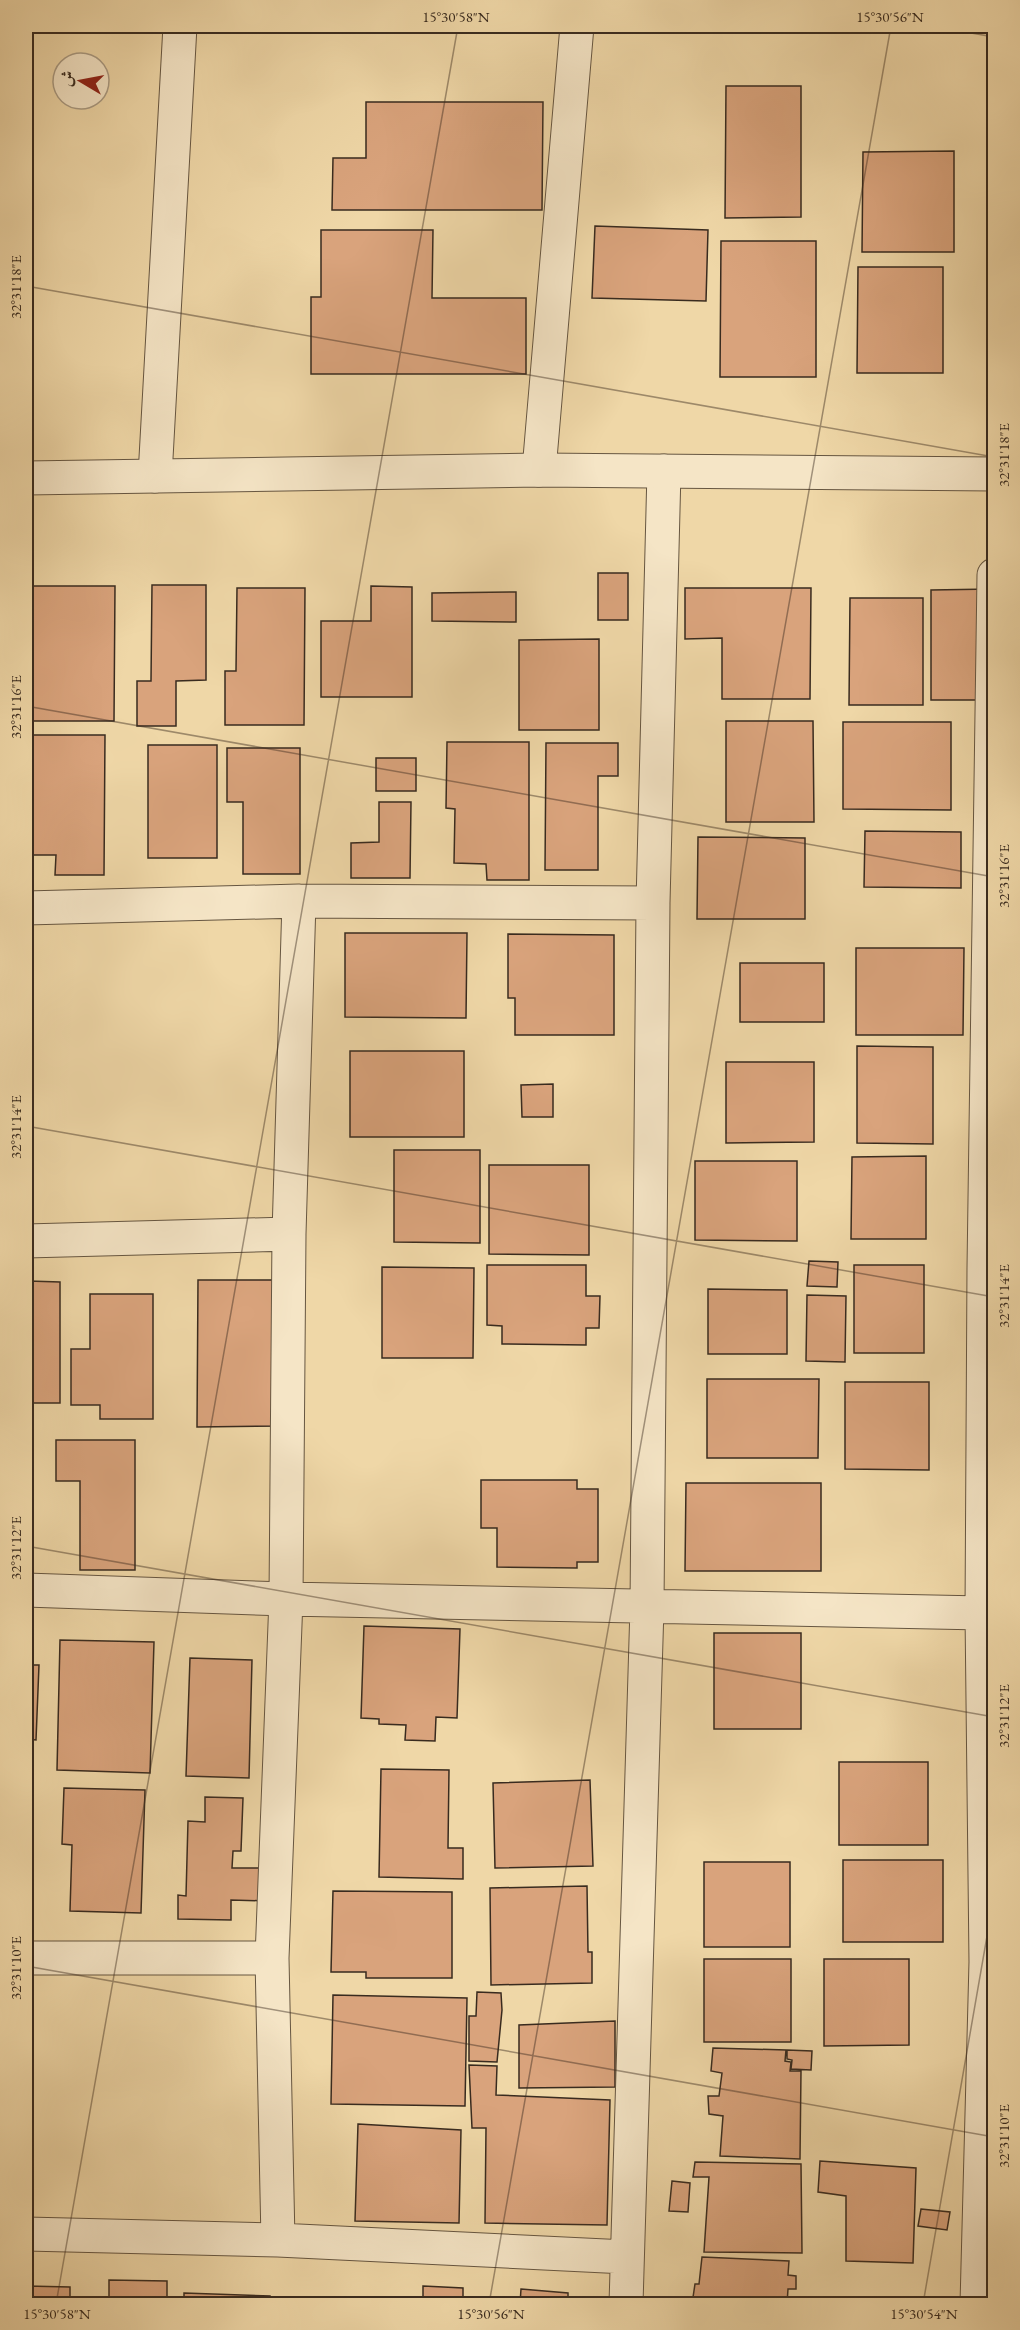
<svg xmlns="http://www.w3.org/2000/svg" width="1020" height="2330" viewBox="0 0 1020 2330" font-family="'EB Garamond',Amiri,serif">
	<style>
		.building { fill: #d9a37c; stroke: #392b1f; stroke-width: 1.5 }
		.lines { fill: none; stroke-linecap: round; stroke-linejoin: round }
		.minor-casing { stroke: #665641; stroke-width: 35 }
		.tertiary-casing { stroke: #665641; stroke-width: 35 }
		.minor { stroke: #f5e5c6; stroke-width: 33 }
		.tertiary { stroke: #f5e5c6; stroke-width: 33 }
		.ticks { fill: none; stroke: #392b1f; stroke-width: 1.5; stroke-opacity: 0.45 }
		.neatline { fill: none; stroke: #392b1f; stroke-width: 2 }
		.ticks-label { font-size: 15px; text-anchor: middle; fill: #392b1f }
	</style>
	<rect width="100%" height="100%" fill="#efd7a7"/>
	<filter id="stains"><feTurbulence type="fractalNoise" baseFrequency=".00333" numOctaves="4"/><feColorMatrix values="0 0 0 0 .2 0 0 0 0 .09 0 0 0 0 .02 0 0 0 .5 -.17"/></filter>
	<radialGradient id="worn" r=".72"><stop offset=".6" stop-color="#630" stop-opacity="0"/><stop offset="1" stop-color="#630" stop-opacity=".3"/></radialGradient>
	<!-- building -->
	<path class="building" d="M726,86H801V217L725,218Z
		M366,102H543L542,210H332L333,158H366Z
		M954,151V252H862L863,152Z
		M595,226L708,230L706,301L592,298Z
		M321,230H433L432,298H526V374H311V297H321Z
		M721,241H816V377H720Z
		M858,267H943V373H857Z
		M598,573H628V620H598Z
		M152,585H206V680L176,681V726H137V681H151Z
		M26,586H115L114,721H26Z
		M371,586L412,587V697H321V621H371Z
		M237,588H305L304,725H225V671H236Z
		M685,588H811L810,699H722V638L685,639Z
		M992,589V700H931V590Z
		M516,592V622L432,621V593Z
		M850,598H923V705H849Z
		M599,639V730H519V640Z
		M726,721H813L814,822H726Z
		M843,722H951V810L843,809Z
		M26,735H105L104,875H55L56,855H31V768H26Z
		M447,742H529V880H487L486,864L454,863L455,809L446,808Z
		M546,743H618V776H598V870H545Z
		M148,745H217V858H148Z
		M227,748H300V874H243V802H227Z
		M376,758H416V791H376Z
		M379,802H411L410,878H351V843L379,842Z
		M865,831L961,832V888L864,887Z
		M698,837L805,838V919H697Z
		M345,933H467L466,1018L345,1017Z
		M508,934L614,935V1035H515V998H508Z
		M856,948H964L963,1035H856Z
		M740,963H824V1022H740Z
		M857,1046L933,1047V1144L857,1143Z
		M350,1051H464V1137H350Z
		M726,1062H814V1142L726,1143Z
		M553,1084V1117H522L521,1085Z
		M394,1150H480V1243L394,1242Z
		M926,1156V1239H851L852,1157Z
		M695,1161H797V1241L695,1240Z
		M489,1165H589V1255L489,1254Z
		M809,1261L838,1262L837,1287L807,1286Z
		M487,1265H586V1296H600L599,1328H586V1345L502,1344V1326L487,1325Z
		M854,1265H924V1353H854Z
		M382,1267L474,1268L473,1358H382Z
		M198,1280H280V1426L197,1427Z
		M28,1281L60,1282V1403H26V1321H27Z
		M708,1289L787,1290V1354H708Z
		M90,1294H153V1419H100V1405H71V1349H90Z
		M807,1295L846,1296L845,1362L806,1361Z
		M707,1379H819L818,1458H707Z
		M845,1382H929V1470L845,1469Z
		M56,1440H135V1570H80V1481H56Z
		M26,1441H31V1568H26Z
		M481,1480H577V1489H598V1562H577V1568L497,1567V1528H481Z
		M686,1483H821V1571H685Z
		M364,1626L460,1629L457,1718L436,1717L435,1741L405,1740L406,1725L379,1724V1719L361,1718Z
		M714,1633H801V1729H714Z
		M60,1640L154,1642L150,1773L57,1770Z
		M190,1658L252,1660L249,1778L186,1776Z
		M26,1665H39L36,1740L26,1739Z
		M839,1762H928V1845H839Z
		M381,1769L449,1770L448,1848H463V1879L379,1877Z
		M590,1780L593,1866L495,1868L493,1783Z
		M64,1788L145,1790L141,1913L70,1911L72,1845L62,1844Z
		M205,1797L243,1798L241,1851H233L232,1868H269L268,1901L231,1900V1920L178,1919V1895L186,1896L188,1821L205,1822Z
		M843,1860H943V1942H843Z
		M704,1862H790V1947H704Z
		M587,1886L588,1952H592V1983L491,1985L490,1888Z
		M333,1891L452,1892V1978H366V1972H331Z
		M704,1959H791V2042H704Z
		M824,1959H909V2045L824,2046Z
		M477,1992L501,1993L502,2010L497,2062L469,2061V2016H476Z
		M333,1995L467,1998L465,2106L331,2104Z
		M615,2021V2087L519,2088V2025Z
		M713,2048L786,2050L785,2061L791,2062L790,2071H801L800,2159L720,2156L723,2116L709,2114L708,2096H719L722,2073L711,2071Z
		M787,2050L812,2051L811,2070L791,2069L792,2060L787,2059Z
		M469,2065L497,2066L496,2095L610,2100L607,2225L485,2223L486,2128H472Z
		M358,2124L461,2130L459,2223L355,2221Z
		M820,2161L916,2168L913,2263L846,2261V2196L818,2192Z
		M695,2162L801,2164L802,2253L704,2252L709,2177H693Z
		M672,2181L690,2183L688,2212L669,2211Z
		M921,2209L950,2212L947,2230L918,2226Z
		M702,2257L789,2261L788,2275L796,2276V2289H788L787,2304H692L695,2284H699Z
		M109,2280L167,2281V2304H109Z
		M26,2286L70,2287V2304H26Z
		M423,2286L463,2288V2304H423Z
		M521,2289L568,2293V2304H520Z
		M184,2293L270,2296L269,2304H184Z"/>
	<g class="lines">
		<defs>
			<path id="minor" d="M539,470L577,26
				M155,476L180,26
				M26,908L299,901L653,903
				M26,1241L289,1234
				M26,1590L286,1599L982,1613
				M26,1958H272
				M26,2234L278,2240L626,2257
				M278,2240L272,1958L286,1599L289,1234L299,901
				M626,2304L647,1607L653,903L664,471
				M977,2304L986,1962L982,1613L984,1268L994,575"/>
			<path id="tertiary" d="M26,478L539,470L994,474"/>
		</defs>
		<!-- minor casing -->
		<use href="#minor" class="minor-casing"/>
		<!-- tertiary casing -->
		<use href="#tertiary" class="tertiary-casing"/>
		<!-- minor -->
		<use href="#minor" class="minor"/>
		<!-- tertiary -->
		<use href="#tertiary" class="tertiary"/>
	</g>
	<!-- ticks -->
	<path class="ticks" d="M931,26L994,37M26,286L994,457M26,706L994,877M26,1126L994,1297M26,1546L994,1717M26,1966L994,2137M56,2304L458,26M489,2304L891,26M923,2304L994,1896"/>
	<!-- margin -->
	<rect width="1020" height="2330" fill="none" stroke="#efd7a7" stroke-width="66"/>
	<!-- north arrow -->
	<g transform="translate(81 81) rotate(280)"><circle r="28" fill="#f5e5c6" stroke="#aa9b83" stroke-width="1.5"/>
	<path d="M0-4.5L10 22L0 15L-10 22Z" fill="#8f2418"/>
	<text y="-9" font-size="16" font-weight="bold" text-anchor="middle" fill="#392b1f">ش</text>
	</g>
	<rect x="33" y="33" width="954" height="2264" class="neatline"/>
	<g class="ticks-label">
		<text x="456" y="22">15°30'58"N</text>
		<text x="890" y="22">15°30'56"N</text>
		<text transform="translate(16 287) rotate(-90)" y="5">32°31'18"E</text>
		<text transform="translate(1004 455) rotate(-90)" y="5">32°31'18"E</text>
		<text transform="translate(16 707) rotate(-90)" y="5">32°31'16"E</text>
		<text transform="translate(1004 876) rotate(-90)" y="5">32°31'16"E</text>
		<text transform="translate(16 1127) rotate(-90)" y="5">32°31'14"E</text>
		<text transform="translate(1004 1296) rotate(-90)" y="5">32°31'14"E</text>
		<text transform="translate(16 1548) rotate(-90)" y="5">32°31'12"E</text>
		<text transform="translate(1004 1716) rotate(-90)" y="5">32°31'12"E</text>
		<text transform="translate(16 1968) rotate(-90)" y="5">32°31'10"E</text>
		<text transform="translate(1004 2136) rotate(-90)" y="5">32°31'10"E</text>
		<text x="57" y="2319">15°30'58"N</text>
		<text x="491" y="2319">15°30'56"N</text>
		<text x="924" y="2319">15°30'54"N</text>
	</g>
	<rect width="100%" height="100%" filter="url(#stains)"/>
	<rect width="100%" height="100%" fill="url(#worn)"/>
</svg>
